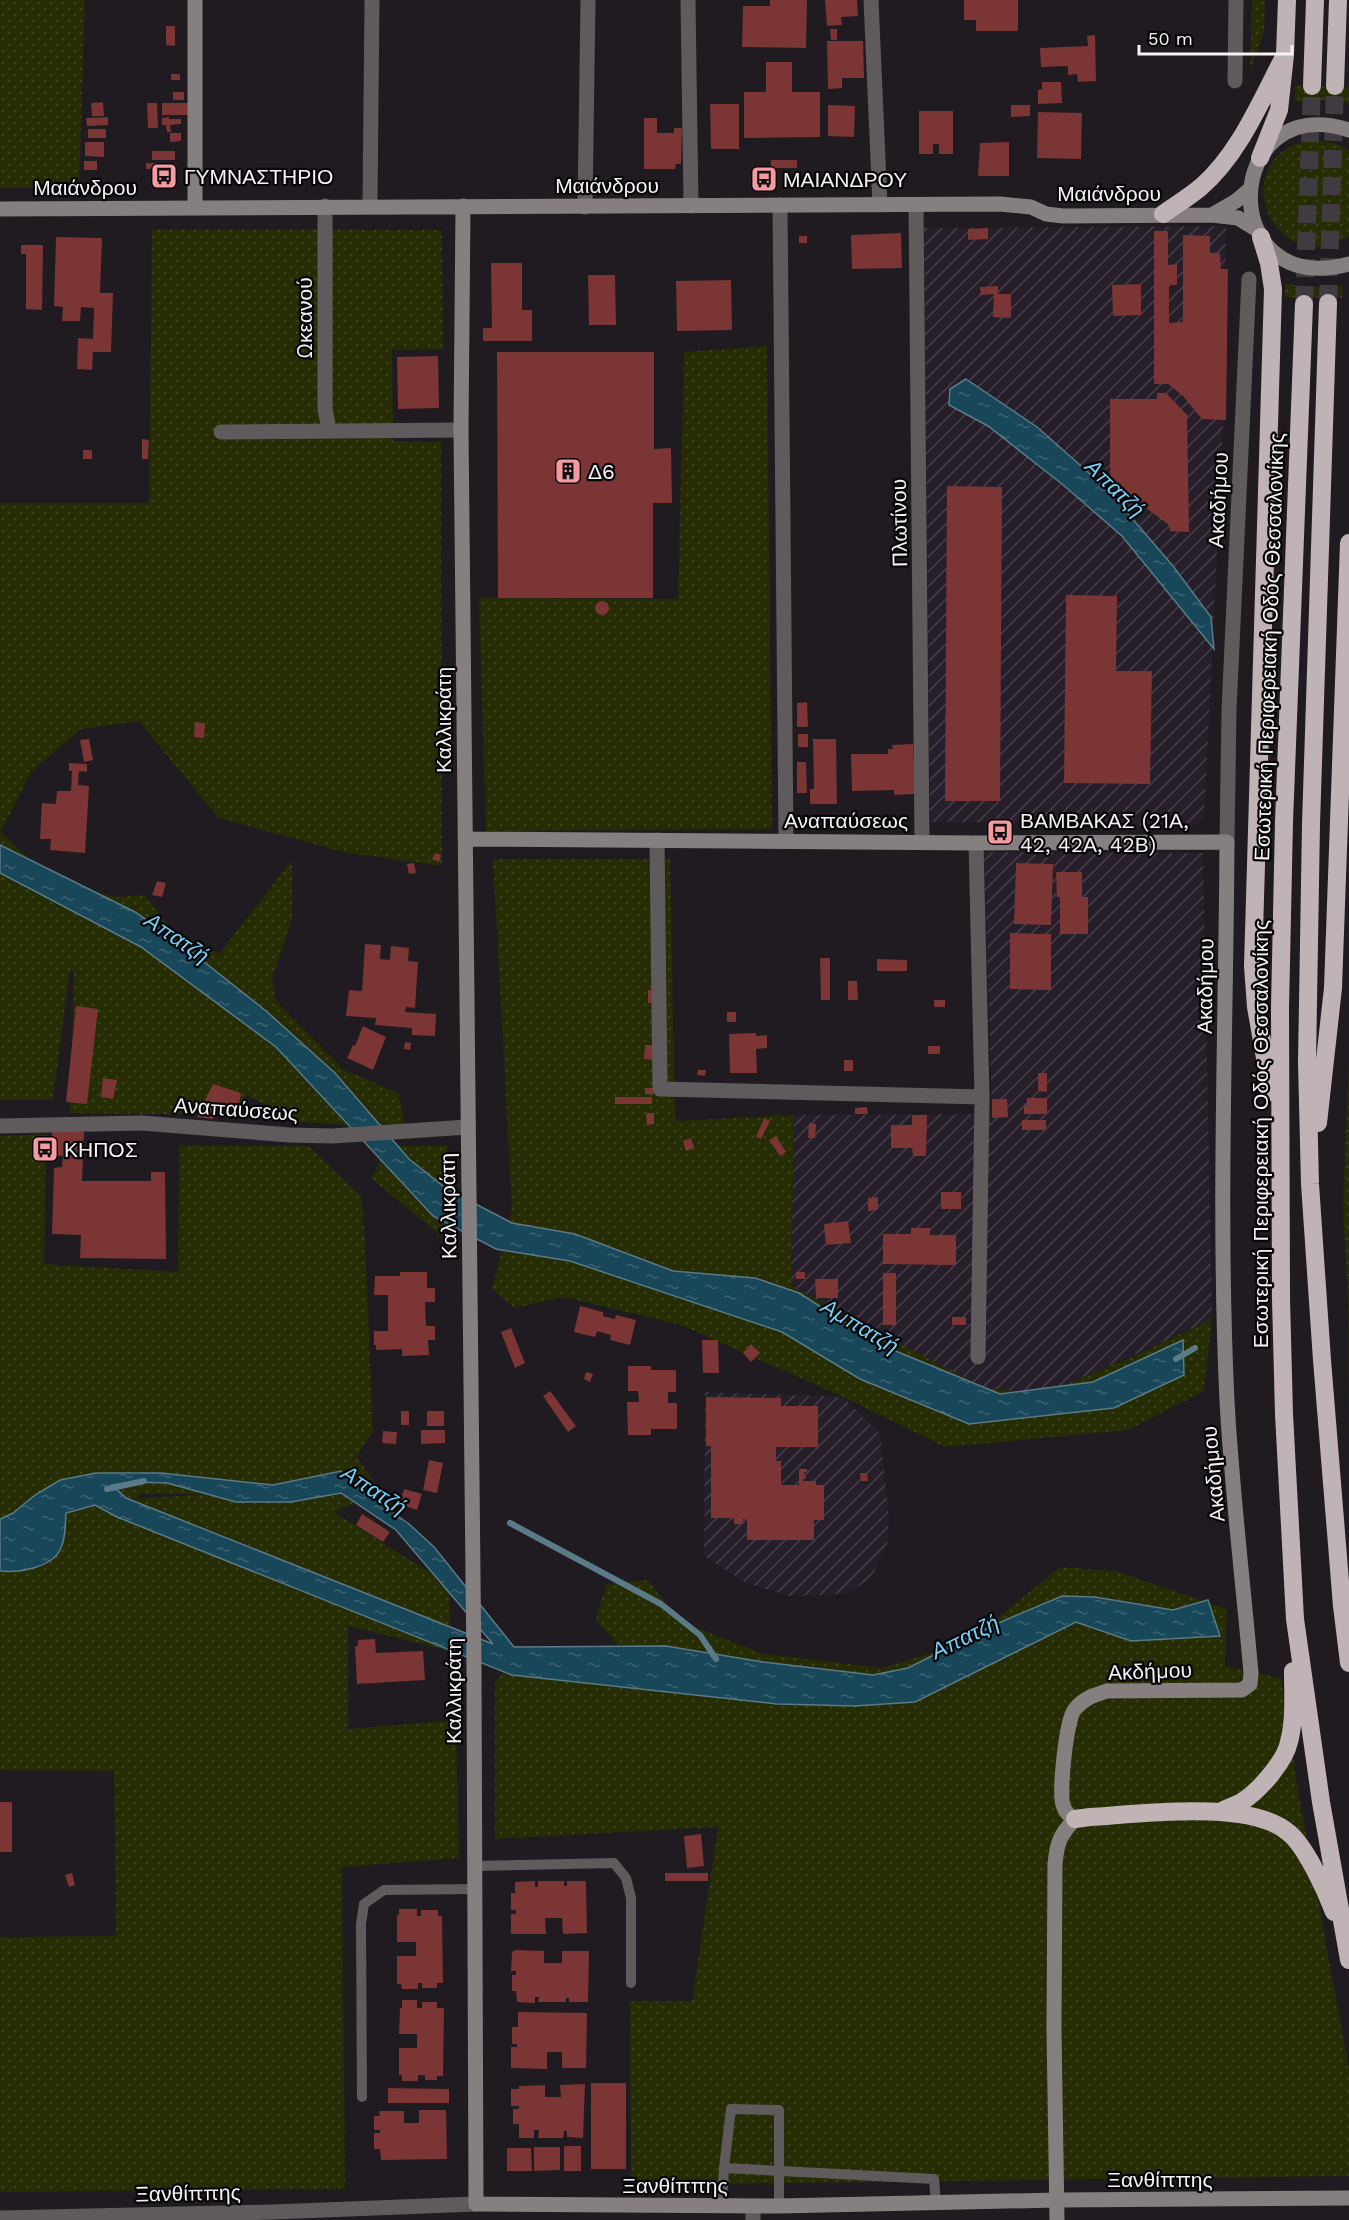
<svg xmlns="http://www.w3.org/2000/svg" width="1349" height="2220" viewBox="0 0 1349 2220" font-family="'Work Sans',sans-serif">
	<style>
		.industrial { fill: url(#industrial-furrows) }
		.grass { fill: url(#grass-dots); fill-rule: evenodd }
		.water { fill: url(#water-ripples); stroke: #5a7a88; stroke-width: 1.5; fill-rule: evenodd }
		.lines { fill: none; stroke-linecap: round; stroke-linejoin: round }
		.stream { stroke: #5a7a88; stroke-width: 6 }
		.building { fill: #7a3534 }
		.highway-tunnel { stroke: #3f3b40; stroke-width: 18; stroke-dasharray: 18 9; stroke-linecap: butt }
		.lane { stroke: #5f5b5c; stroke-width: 10 }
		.street { stroke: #5f5b5c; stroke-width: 15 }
		.secondary { stroke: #867f80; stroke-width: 15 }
		.highway { stroke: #bfb3b6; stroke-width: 18 }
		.labels { text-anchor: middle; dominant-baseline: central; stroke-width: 4.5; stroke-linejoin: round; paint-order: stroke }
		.poi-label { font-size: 21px; fill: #f5f2f6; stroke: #080608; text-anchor: start }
		.street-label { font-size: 21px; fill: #f5f2f6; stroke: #080608 }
		.water-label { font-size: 22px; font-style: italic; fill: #75d1f5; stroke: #080608 }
	</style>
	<defs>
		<pattern id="industrial-furrows" width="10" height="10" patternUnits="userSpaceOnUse" patternTransform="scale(1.5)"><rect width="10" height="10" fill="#261e29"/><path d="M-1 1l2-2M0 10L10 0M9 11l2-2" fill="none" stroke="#463f49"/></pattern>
		<pattern id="grass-dots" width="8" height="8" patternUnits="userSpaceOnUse" patternTransform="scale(1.5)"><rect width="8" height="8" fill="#262c04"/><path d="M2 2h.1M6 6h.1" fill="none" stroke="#3b411d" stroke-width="1.8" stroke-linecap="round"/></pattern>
		<pattern id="water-ripples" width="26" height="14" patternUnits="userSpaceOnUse" patternTransform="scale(1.5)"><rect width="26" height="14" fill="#184759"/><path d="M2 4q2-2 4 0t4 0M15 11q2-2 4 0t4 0" fill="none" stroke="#3a6271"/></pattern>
	</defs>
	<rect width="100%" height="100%" fill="#1f1b20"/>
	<!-- industrial -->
	<path class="industrial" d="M1226,226L1223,428L1204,818L1192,826L930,822L924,228Z
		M984,852L1203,853L1212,1319L1132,1356L1042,1394L984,1388L790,1286L794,1115L992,1114Z
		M705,1392L843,1397L880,1434L889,1517L887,1546L871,1578L847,1594L789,1596L746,1583L704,1556Z"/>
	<!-- grass -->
	<path class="grass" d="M0,0H85L79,188H0Z
		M1252,0H1265L1264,31L1250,71Z
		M1295,86L1349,88V103L1321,100L1295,102Z
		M1309,140C1323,141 1338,141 1349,151V236C1284,280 1228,180 1291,146C1297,143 1303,142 1309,140Z
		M152,229L442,230L443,349L392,350L393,441L441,442L442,866L343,852L218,818L139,721L81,729L31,772L1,832L56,885L117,897L145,895L170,928L219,954L292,860V920L272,979L276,1001L343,1069L398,1093L406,1128L297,1122L245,1094L246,1115L70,1113L74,973L70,969L53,1100H0V503H149Z
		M1285,284L1312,287L1343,286L1342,298L1285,297Z
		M767,346L772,829L486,831L479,598L678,599L684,352Z
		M493,859H670L675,1121L794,1115L791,1286L984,1388L1042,1394L1132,1357L1212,1319L1204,1391L1128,1430L945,1447L843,1397L681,1325L563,1297L514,1308L492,1289L512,1209Z
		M1349,1062V1436L1348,1301L1343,1205Z
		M46,1134L44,1264L178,1272L179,1145L309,1146L361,1196L365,1241L373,1430L357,1457L377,1486L352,1504L334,1512L429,1572L449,1588L451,1651L348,1626V1729L456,1720L459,1858L342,1867L345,2189L0,2192V1937L116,1936L114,1771L0,1770V1136ZM142,1494H206L134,1499Z
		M386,1146H447L451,1244L372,1179Z
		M1060,1567L1116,1571L1227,1609L1225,1666L1281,1678L1298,1790L1349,2070V2176L631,2185L630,2001H692L718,1827L495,1839V1684L504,1670L502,1645L622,1650L596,1620L606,1584L648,1580L678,1620L763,1654L883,1668L969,1641Z"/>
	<!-- water -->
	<path class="water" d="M966,379L1037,427L1106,488L1173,566L1211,617L1214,649L1122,536L1062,484L988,426L949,405L950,389Z
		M0,845L135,912L184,946L266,1011L335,1073L409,1159L447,1189L512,1223L575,1234L673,1271L755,1278L799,1293L881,1345L1000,1394L1093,1382L1183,1340L1184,1375L1114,1408L969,1424L860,1379L782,1332L570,1261L496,1249L433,1216L276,1047L141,947L0,873Z
		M341,1471L351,1483L409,1524L434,1547L514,1647L666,1646L763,1662L873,1675L908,1668L989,1627L1062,1596L1095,1597L1173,1610L1208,1600L1220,1636L1131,1641L1076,1622L915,1702L855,1706L777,1704L512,1675L117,1517L95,1505L66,1513C65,1525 66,1539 60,1550C51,1568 18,1573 0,1571V1519L13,1513L35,1495L60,1480L96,1473H161L273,1485ZM133,1482L167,1483L236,1502H291L341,1493L396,1530L493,1644L126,1498L112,1485Z"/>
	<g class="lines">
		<!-- stream -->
		<path class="stream" d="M1176,1359L1195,1348
			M107,1489L144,1481
			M510,1523L661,1604L700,1635L716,1659"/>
	</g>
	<!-- building -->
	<path class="building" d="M770,0H807L806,48L742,47L743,6H770Z
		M825,0H857L858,16L841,17L842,25L827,26Z
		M964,0H1018V31H976V20H964Z
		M166,26H175V46L166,45Z
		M830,29H837V40H831Z
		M1095,35L1096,81L1078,82L1077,74L1068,75V66L1041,67L1040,48L1088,46L1087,36Z
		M827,41H863L864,78H842V88L828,89Z
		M766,62H792V92H820V137L744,138V92H766Z
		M171,74H180V80H171Z
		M1042,82H1061L1062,103L1038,104V90L1042,89Z
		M173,92H184V100H173Z
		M103,102L104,116H92L91,103Z
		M147,103H157L158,128H148Z
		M162,103H188V115H162Z
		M710,104H739V149H711Z
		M828,105L855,106L854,137L828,136Z
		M1011,105H1030V116L1011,117Z
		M919,111H953V154H939V144H933V154H919Z
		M1038,112L1082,113L1081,159L1037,158Z
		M108,117V125L87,126L86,118Z
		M169,117V119H181V124L170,125L171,132H167L166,125H162V118Z
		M644,118H657V133H674V128H682L681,164H676L675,169H644Z
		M88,129H106V138H88Z
		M170,133H181V141L170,142Z
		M85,142H104V157L85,156Z
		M1009,142V176H978L980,143Z
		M152,151H175V160H152Z
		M771,160H797V168H771Z
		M84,161H97V170H84Z
		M146,163H158V169H146Z
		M988,228V239L968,240V229Z
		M1154,231H1168V265L1177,264V285H1169V323L1183,322V235L1210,236V253H1220L1221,269H1228L1226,420L1202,419L1182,395L1168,384H1154Z
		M901,233L902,268L852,269L851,235Z
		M799,236H807V243H799Z
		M56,237L102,238L100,293H113L111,352H93L92,370L77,369L78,338L93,339L94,308L81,307L80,321H62L63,307L54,306Z
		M21,245H43L42,310L26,309V254H21Z
		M491,263H522V310H532V341H483V328H492Z
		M588,275H615L616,325H589Z
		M731,280L732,330L677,331L676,281Z
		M1141,284V315L1113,316L1112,285Z
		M998,286V294H1011V318L993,317L994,294L981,295L980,287Z
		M497,352H654V449L671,448L672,503H653V598H498Z
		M438,356L439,408L398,409L397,357Z
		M1157,393H1166L1187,415L1189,532L1170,531L1169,525L1110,481V399H1157Z
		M142,439L149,440L148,459H142Z
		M83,450H92V459H83Z
		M947,486L1002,487L1000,801H945Z
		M1066,595L1117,596L1116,671H1152L1150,784L1064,783Z
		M595 608a7 7 0 1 1 14 0a7 7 0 1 1-14 0Z
		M807,702L808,727H797V703Z
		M195,722L205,723L204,738L194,737Z
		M798,734H808V747H798Z
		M89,739L93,760L84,762L80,740Z
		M813,739H836L837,804H810V789H814Z
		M913,744L915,794L894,795V790L852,791L851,754H888V749H893L892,745Z
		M797,762H806L807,793H797Z
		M69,763L87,764V772L79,771L78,785L89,786L85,853L50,850L51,839H40L42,803L56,804L57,791H71L72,771H69Z
		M435,853L441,855L439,862L432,859Z
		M414,863L416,873L409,874L407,864Z
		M1016,863L1053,864L1051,925L1014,924Z
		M1056,872H1082V897H1088V934H1060V897H1057Z
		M157,881L166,883L162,897L152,895Z
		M1010,933L1051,934V990L1010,989Z
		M365,944L381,945L380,959L390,960L391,946L409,948L408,961L418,962L415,1008L406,1007L405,1012L436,1014L435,1036L412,1035V1028L375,1025L376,1018L346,1016L349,990L362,991Z
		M820,958H830V1000H821Z
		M877,959L907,960V971H877Z
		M848,981H857L858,1000H848Z
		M648,990H656V1003H648Z
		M934,1000H945V1007H934Z
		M76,1006L98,1009L87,1104L66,1102Z
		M727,1012H736V1022H727Z
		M363,1026L386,1037L373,1070L347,1058L353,1045L355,1046Z
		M756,1033V1036L767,1035V1048L756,1049L757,1073H730L729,1034Z
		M405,1042L411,1043L410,1050L404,1049Z
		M645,1045H655V1060L644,1059Z
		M928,1046H940V1054H928Z
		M844,1060H853V1071H844Z
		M698,1070H706L705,1076L697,1075Z
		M1038,1073H1047V1092L1038,1091Z
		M103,1078L117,1080L113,1099L101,1097Z
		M213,1084L241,1093L238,1110L221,1108L213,1119L197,1117Z
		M645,1088H653V1094H645Z
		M615,1097H652V1104H615Z
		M1027,1098H1047V1114H1024V1105H1027Z
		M992,1099H1007L1008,1117L992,1118Z
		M867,1107L868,1114H855V1108Z
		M646,1113H654V1124L647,1125Z
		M912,1115H927L926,1156H913L912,1148H891V1125H912Z
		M764,1118L770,1121L761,1139L756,1137Z
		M1022,1120H1046V1130H1022Z
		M809,1123L816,1124L815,1138H808Z
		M52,1131L84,1132L82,1181H151V1172H165L166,1259L80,1258L81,1235L52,1234L54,1168L62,1167L63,1156L51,1155Z
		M776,1136L786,1152L780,1156L769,1140Z
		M691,1138L694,1148L686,1151L683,1141Z
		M941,1192H961V1209H941Z
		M878,1197V1210L868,1211V1198Z
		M848,1221L851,1243L826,1245L824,1224Z
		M911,1228H930V1235H956V1265L883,1264V1234H911Z
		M400,1272H427V1288H435V1302H425L426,1326H435V1340H428L429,1355L402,1356V1349L376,1350V1345H374V1331H388V1295H374L375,1276H400Z
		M796,1272H805V1279H796Z
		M883,1273H896V1325H883Z
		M815,1279H838V1298H816Z
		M580,1306L603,1312V1316L615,1319L616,1315L636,1320L630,1345L610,1340L611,1335L597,1331L595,1337L574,1332Z
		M952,1317H966V1325H952Z
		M511,1328L525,1363L515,1368L501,1332Z
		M702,1340H718L719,1373H703Z
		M751,1344L760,1353L751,1362L743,1353Z
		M628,1366H651V1370H676V1392H668V1403H677V1429H651V1435H628L627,1402H639L638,1391H628Z
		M586,1372L593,1374L590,1382L584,1379Z
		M550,1391L576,1426L568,1432L543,1396Z
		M706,1397L781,1398V1406H818V1447H776V1461H781V1485H799V1469H807V1472H804L806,1479H803V1481H816V1485H824V1520H814V1540H747V1519H743V1524H734V1518H711V1446H706Z
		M401,1411H409V1425H401Z
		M427,1411H444V1426H427Z
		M421,1430H445V1443L421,1444Z
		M383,1431L397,1432L396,1444L382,1443Z
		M429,1460L443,1463L437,1493L423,1490Z
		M860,1473H867L868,1481H861Z
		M404,1489L422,1494L417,1510L399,1504Z
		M362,1514L390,1532L383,1542L356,1525Z
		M375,1639L376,1653L423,1651L425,1680L357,1684L355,1646H358V1640Z
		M0,1802H12V1852H0Z
		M701,1834L704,1866L687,1868L684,1836Z
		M72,1873L75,1885L69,1887L65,1875Z
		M665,1873H708V1881H665Z
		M535,1881V1887H538V1881H564V1886H567V1881H586L587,1933L563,1934L562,1918H545L546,1934H511V1914H516V1910H511V1893H515V1882Z
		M399,1909H417V1916H421V1910H438V1916H442L443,1983H437V1988H422V1983H418V1989H402L401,1984H397V1956H416V1942H397V1915H399Z
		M516,1950L544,1951V1963H562V1951H589L588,2002H569V1998H566V2002H538L539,1997H535V2003L517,2002L516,1991H512V1975H516V1971H511L512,1952Z
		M402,2000H417V2008H422V2002H437V2008H444L443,2076H437V2080H425V2075H418V2081H402V2075H399V2048H417V2034H399L400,2008H402Z
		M518,2012L587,2013L586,2068H562V2052H547V2069L511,2068V2047H517V2044H512V2027H518Z
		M591,2083H626V2169H591Z
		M585,2084L583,2138L567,2137V2131H564L563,2138H538L539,2130H534V2138H519V2124H513V2109H519V2106H511V2089H519V2086L545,2085V2097H561L560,2085Z
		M388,2088L449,2089V2103H388Z
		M419,2110H446L447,2159L381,2160L380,2149H374V2133H380V2130H374V2116H380L379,2111H404V2123H419Z
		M564,2146H581V2171H564Z
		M534,2147H560V2170L534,2171Z
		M507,2148H531L532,2171H507Z"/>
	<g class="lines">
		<!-- highway-tunnel -->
		<path class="highway-tunnel" d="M1328,303L1335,86
			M1304,304L1312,86"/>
		<!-- lane -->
		<path class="lane" d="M475,1866L614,1863L626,1878L631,1898V1983
			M362,2097L361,1924L364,1904L384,1890L475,1889
			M724,2168L731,2109L779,2110V2206
			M722,2206L724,2168L934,2179L936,2203"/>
		<!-- street -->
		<path class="street" d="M688,0L691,206
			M871,0L880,205
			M1235,81L1236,0
			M780,205L786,841
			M916,205L922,842
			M325,206V409L329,430
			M370,206L372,0
			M585,207L588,0
			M221,432L461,430
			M657,840L660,1089L982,1097
			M1227,842L1229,710L1249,279
			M976,843L982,1097L978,1357
			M0,1126L142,1123L289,1135L333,1136L468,1127
			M0,2218L273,2212L476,2204
			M753,2220V2206"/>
		<!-- secondary -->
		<path class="secondary" d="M1349,130C1222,89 1213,300 1349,264
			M463,206L461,430L474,1670L476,2204L779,2206L1057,2200L1349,2198
			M195,207V0
			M0,209L1000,204L1031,207L1046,214L1063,216L1212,215L1238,218L1256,229
			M1212,215L1236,201L1249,190
			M465,839L976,843L1227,842C1226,1028 1218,1215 1227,1401C1232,1492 1243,1582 1251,1673L1250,1684L1242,1690L1107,1691C1094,1695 1084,1698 1075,1709C1066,1718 1059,1793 1063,1805C1065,1812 1069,1816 1075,1819C1060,1835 1057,1842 1055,1864L1054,2029L1057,2220"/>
		<!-- highway -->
		<path class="highway" d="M1312,86L1315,0
			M1335,86L1338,0
			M1260,158L1279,110L1285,55L1287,0
			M1163,214C1176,205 1189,197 1201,187C1240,153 1261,100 1285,55
			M1261,237L1269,263L1273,289L1253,966L1256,1007L1271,1092
			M1328,303L1311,824L1307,1062L1310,1184L1322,1360L1342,1606L1349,1663
			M1304,304L1284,822L1280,1008L1281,1299L1284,1414L1295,1619L1321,1802L1349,1960
			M1318,1123L1333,988L1349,543
			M1222,1811C1229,1807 1237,1805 1243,1801C1260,1790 1285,1761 1289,1742C1295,1719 1293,1695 1293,1671
			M1075,1819L1090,1817C1140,1814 1251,1799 1289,1833C1306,1847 1326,1891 1334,1912"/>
	</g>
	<!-- icons -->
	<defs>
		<symbol id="bus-square" viewBox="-11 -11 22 22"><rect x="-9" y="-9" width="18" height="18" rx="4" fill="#f49aa0" stroke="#080608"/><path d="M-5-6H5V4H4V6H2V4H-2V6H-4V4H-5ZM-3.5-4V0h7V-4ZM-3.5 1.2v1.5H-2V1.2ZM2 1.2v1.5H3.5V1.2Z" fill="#111"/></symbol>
		<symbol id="building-square" viewBox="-11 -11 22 22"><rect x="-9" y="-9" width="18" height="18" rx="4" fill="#f49aa0" stroke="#080608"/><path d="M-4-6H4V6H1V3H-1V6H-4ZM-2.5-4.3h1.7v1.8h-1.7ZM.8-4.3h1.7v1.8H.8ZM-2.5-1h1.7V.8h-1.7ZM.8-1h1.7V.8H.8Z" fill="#111"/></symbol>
	</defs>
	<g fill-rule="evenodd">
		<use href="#bus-square" x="149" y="161" width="30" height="30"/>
		<use href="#bus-square" x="749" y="164" width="30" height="30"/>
		<use href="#building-square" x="553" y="456" width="30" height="30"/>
		<use href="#bus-square" x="985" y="817" width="30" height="30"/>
		<use href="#bus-square" x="30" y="1134" width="30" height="30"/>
	</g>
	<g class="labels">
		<!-- poi labels -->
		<g class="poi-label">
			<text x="184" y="176">ΓΥΜΝΑΣΤΗΡΙΟ</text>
			<text x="783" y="179">ΜΑΙΑΝΔΡΟΥ</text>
			<text x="588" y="471">Δ6</text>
			<text x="1020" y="820">ΒΑΜΒΑΚΑΣ (21Α,<tspan x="1020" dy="24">42, 42Α, 42Β)</tspan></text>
			<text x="64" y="1149">ΚΗΠΟΣ</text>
		</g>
		<!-- street labels -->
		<g class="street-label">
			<text x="607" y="185">Μαιάνδρου</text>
			<text x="85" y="187">Μαιάνδρου</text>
			<text x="1109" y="193">Μαιάνδρου</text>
			<text transform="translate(304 318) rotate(-90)">Ωκεανού</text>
			<text transform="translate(1218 500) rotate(-87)">Ακαδήμου</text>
			<text transform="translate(899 523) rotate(-91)">Πλωτίνου</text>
			<text transform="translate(1269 647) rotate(-88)">Εσωτερική Περιφερειακή Οδός Θεσσαλονίκης</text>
			<text transform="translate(443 720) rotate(-90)">Καλλικράτη</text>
			<text x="846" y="820">Αναπαύσεως</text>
			<text transform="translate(1205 986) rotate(-89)">Ακαδήμου</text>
			<text transform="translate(236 1109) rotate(4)">Αναπαύσεως</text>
			<text transform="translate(1260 1134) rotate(-90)">Εσωτερική Περιφερειακή Οδός Θεσσαλονίκης</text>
			<text transform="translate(448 1206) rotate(-91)">Καλλικράτη</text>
			<text transform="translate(1213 1474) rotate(-95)">Ακαδήμου</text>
			<text transform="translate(1150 1671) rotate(-2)">Ακδήμου</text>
			<text transform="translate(453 1691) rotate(-90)">Καλλικράτη</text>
			<text x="1160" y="2179">Ξανθίππης</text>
			<text x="675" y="2185">Ξανθίππης</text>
			<text transform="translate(188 2193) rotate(-1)">Ξανθίππης</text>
		</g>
		<!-- water labels -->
		<g class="water-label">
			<text transform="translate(1115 488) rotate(44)">Απατζή</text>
			<text transform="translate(177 938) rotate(34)">Απατζή</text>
			<text transform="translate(860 1326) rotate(31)">Αμπατζή</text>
			<text transform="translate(374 1490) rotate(33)">Απατζή</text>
			<text transform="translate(965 1637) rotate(-26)">Απατζή</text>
		</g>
	</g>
	<!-- scale -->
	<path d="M1139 45v9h153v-9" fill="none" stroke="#f5f2f6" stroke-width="3"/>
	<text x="1148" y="45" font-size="18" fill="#f5f2f6" stroke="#080608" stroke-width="4.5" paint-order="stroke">50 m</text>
</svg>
